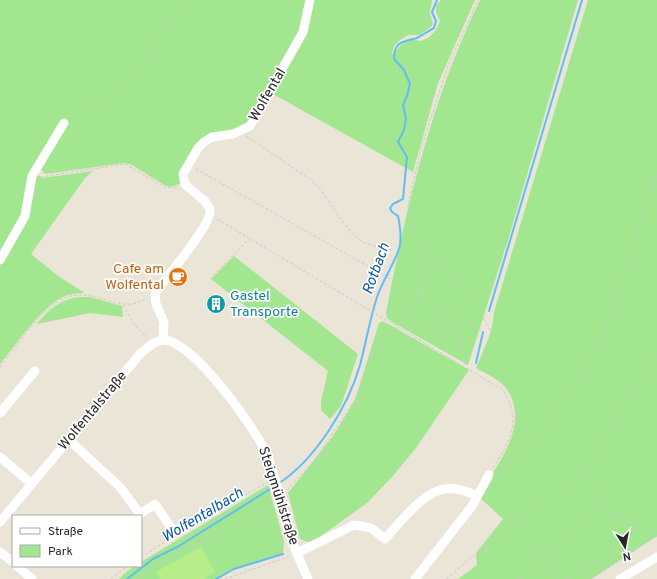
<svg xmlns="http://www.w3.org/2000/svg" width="657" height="579" viewBox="0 0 657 579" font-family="Overpass,sans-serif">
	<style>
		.green { fill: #a2e690 }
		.pitch { fill: #b7ee8a }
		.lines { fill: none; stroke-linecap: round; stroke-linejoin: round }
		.stream { stroke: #63bcf5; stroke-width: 2 }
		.path { stroke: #cbcbcb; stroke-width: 1; stroke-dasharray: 3 2; stroke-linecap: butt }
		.minor { stroke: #fff; stroke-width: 9 }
		.labels { text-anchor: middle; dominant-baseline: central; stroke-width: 3.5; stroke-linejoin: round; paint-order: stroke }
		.street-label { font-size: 14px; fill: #272727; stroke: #fff }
		.food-label { font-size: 14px; fill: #c56008; stroke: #fff; text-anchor: end }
		.culture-label { font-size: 14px; fill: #0d838f; stroke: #fff; text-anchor: start }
		.water-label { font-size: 15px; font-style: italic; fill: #06569d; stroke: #fff }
	</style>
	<rect width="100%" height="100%" fill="#ebe5d7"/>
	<!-- green -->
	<path class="green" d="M0,0H309L301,31L249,125L201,142L182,183L170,187L164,185L132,165L125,163L45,174L38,166L35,172L42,178L93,171L85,178L31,254L58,276L85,293C77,293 68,294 61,298C40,309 15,346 0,364Z
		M313,0H432L430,12L433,25L420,35H408L400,40L394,46L392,54H395C398,46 406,39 415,40C417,40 419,41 421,41C430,39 438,28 440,21L436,13V5L441,0H475L438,83L413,172L271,93Z
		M480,0H578L508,240L468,365L392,322L387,318L386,313C407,204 431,101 480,0Z
		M588,0H657V536L591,579H458L477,565L476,553L503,519L478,496C496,466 532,425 506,388C500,380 485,373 476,368C484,348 493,333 494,312Z
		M234,256L358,354L341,406L330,419L321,410V402L328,371L211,279Z
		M80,297H90L122,306L123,317L90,313L37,324C49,309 60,299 80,297Z
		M383,321L469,370L416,448L392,477L367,503L311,543L300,539L288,493L333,436L355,400L379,323Z
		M268,485L284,541L283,554L234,569L216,579H119C126,572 131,566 141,566V562Z"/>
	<!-- pitch -->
	<path class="pitch" d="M201,547L215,572L204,579H160L156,572Z"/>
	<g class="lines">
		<!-- stream -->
		<path class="stream" d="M489,311L582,0
			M476,363L483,332
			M278,484C315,460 348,407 360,365C366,342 370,319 377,297C383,280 393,266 399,249C402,240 400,226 398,216L392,212L390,208L393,204L403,199L407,157L398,142L404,130L406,119L403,105L407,96L410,84L404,70L394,59C394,41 403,42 417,38C423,35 428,31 434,28L436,21L432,12L437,0
			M127,579L153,559L179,546L275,486
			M216,579L234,569L283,554"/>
		<!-- path -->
		<path class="path" d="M48,105L56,121
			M71,123L120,84L150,55L182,0
			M246,136L311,180C330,197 342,229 363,242C371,246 382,247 390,249
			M196,169L481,330
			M41,177L125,164L166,188L177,187
			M217,219L503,390C522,421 511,439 493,468
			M420,242L431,252L479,310L491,332
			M210,279L249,239
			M422,298C439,318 468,337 465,365
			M123,305L134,324L147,338
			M408,319L456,334
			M0,367C16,347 42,307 65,298C95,285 119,317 147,298
			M497,477L523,443L545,425L584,376L606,332L636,242L657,173
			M613,480L592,506L657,533
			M287,490L315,460L355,400L371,353L396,326L407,319L420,299L422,290V254L420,242L409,217L408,204L422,145L448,66L478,0
			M261,512C268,520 277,540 284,544
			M179,533L268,482
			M531,542L559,579
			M642,545L657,536
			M141,557L173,537
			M142,576L145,579
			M111,579L128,566
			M137,579C179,546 231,533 272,503
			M225,579L290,556
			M446,579L498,535L587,470L657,353
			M518,579C547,560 569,532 592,506
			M569,579L570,576C593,562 616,553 641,546
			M591,579L640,547"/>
		<!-- minor -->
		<path class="minor" d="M0,260L25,216L32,176L64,123
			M163,340L164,322L156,304L155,294C164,279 213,224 210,210C207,199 192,192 185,184L183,174L198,148L204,142L212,137L233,134L250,126L303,32L310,0
			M0,413L35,371
			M69,440L120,487L140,514
			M0,457L32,484
			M137,516L155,504L172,529
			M0,522L140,354C147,348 154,341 163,340C191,338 257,430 267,455C278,483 283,514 293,543C297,555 303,567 308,579
			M0,552L13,562
			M297,553L354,525L371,528L385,539C398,524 424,492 444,489C455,487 467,491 477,496
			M17,566L32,579
			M415,579L472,506L489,475
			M620,579L657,557"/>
	</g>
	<!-- icons -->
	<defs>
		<symbol id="cafe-disc" viewBox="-11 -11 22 22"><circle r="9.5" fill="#e8710a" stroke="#fff"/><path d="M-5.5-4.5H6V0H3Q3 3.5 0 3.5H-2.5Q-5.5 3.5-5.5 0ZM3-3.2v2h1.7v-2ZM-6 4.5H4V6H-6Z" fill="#fff"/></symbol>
		<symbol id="building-disc" viewBox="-11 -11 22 22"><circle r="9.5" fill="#0f9aa8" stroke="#fff"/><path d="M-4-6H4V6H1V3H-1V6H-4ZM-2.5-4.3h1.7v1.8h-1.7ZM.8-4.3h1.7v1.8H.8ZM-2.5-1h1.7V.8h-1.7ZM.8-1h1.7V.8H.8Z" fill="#fff"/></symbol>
	</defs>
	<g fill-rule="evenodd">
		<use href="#cafe-disc" x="167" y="266" width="22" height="22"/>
		<use href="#building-disc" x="205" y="293" width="22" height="22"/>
	</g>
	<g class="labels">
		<!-- street labels -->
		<g class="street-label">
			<text transform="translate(268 95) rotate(-60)">Wolfental</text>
			<text transform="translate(93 411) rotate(-50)">Wolfentalstraße</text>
			<text transform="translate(278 496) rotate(72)">Steigmühlstraße</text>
		</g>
		<!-- food labels -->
		<g class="food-label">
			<text x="164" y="269">Cafe am<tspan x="164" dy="16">Wolfental</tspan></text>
		</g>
		<!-- culture labels -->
		<g class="culture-label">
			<text x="230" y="296">Gastel<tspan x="230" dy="16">Transporte</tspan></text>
		</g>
		<!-- water labels -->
		<g class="water-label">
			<text transform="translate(377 269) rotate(-70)">Rotbach</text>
			<text transform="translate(203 516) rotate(-31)">Wolfentalbach</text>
		</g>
	</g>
	<!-- legend -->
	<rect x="12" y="515" width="130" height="52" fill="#ffffff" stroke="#a9a9a9"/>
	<rect x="20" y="528" width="20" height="6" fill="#ffffff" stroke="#a9a9a9"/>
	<text x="48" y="535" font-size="12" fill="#272727">Straße</text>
	<rect x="20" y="545" width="20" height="12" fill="#a2e690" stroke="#a9a9a9"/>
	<text x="48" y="555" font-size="12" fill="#272727">Park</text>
	<!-- north arrow -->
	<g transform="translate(625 547) rotate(169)" stroke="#ffffff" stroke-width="3" paint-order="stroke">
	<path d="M0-3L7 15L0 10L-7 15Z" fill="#272727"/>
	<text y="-6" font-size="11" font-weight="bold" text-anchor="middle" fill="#272727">N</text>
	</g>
</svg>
